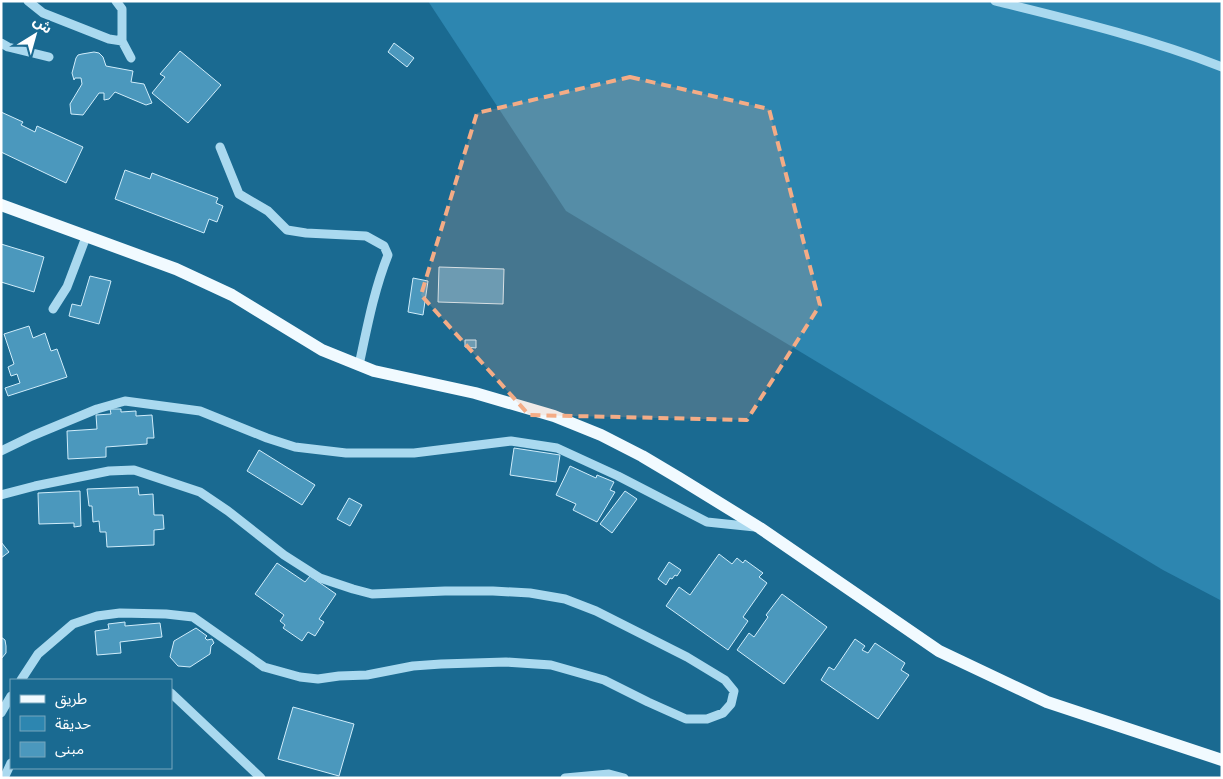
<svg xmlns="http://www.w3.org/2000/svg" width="1223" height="779" viewBox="0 0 1223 779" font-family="Raleway,'Noto Sans Arabic',sans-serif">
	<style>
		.green { fill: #2d86b0 }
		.building { fill: #4b98bd; stroke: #d0edfb }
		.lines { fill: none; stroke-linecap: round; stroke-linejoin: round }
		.minor { stroke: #aad9ef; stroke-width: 9 }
		.major { stroke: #f1faff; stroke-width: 12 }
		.marked { fill: #f4ac86; fill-opacity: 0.2; stroke: #f4ac86; stroke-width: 4; stroke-dasharray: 10 6; stroke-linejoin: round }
	</style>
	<rect width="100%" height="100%" fill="#1a6a91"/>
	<!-- green -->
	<path class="green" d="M428,1H1222V601L1163,570L566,211Z"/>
	<!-- building -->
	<path class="building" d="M394,43L414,58L407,67L388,52Z
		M180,51L221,85L188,123L152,93L165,77L160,74Z
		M94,52L99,53L103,57L106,66L133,71L131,82L144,84L152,103L146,105L115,92L109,99L104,100V93H99L83,115L71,114L70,104L82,84L81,78H75L74,80L72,73L76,58L78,55L82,54Z
		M1,112L23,122L21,125L35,132L37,126L83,147L66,183L1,152Z
		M125,170L150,179L152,173L218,198L216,203L223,206L217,222L209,219L204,233L115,199Z
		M1,244L44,257L34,292L1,282Z
		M439,267L504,269L503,304L438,302Z
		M90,276L111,281L99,324L69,316L72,304L81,306Z
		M413,278L428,281L423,315L408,312Z
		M29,326L33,338L45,333L51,351L57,349L67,377L8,396L5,388L20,383L17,374L11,376L8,367L14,364L4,334Z
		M465,340H476V348L465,347Z
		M110,409H121V412L136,411V416L152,415L154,438H147V444L106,447V457L68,459L67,431L97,429L96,415L111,414Z
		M514,448L560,455L556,482L510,475Z
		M259,450L315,485L302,505L247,471Z
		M570,466L596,478L597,475L614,482L610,490L615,492L597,522L573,510L576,504L556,495Z
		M138,487L139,495L153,494L154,515H163L164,529L154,530V545L107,547L106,532H100L99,521L93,522L92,506H89L87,489Z
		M80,491L81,526L74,527V523L39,524L38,493Z
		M625,491L637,499L612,533L600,524Z
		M349,498L362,505L350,526L337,519Z
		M1,542L9,552L1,558Z
		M719,554L732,564L737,558L743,563L745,560L763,573L759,577L767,583L743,617L748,621L728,650L666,606L679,587L690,595Z
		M669,562L681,570L677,576L675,575L672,579L670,578L666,585L658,579Z
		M277,563L305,582L310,576L336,594L319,619L324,622L315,636L308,632L302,641L283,628L285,625L280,621L284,615L255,594Z
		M782,594L827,627L784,684L737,650L749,633L754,637L768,617L766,615Z
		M125,622V626L160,623L162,637L120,642L121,653L97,655L95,631L109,629L108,624Z
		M196,628L207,636L205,638L207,640L212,639L214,643L211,646L210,654L190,667L178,666L170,657L174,641Z
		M1,637L5,640L6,646V653L1,659Z
		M855,639L865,646L862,650L868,653L875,643L905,663L901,670L909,675L878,719L821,680L829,667L834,670Z
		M293,707L354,724L339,776L278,759Z"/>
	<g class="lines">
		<!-- minor -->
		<path class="minor" d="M28,1L43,13L109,39L122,41V9L116,1
			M995,1C1072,20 1148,38 1222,67
			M122,41L131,58
			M1,43L8,47L49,57
			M220,147L239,194L268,211L287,230L306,233L366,236L384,246L388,255C374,290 367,328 359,365
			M53,309L67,287L86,237
			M1,451L32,436L97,409L125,401L200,411L267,438L295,447L346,453H414L511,441L557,448L618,476L707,522L755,527
			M1,495L35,486L109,471L134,470L200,492L228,511L284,555L320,578L353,589L372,594L445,591H493L530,593L565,599L596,611L687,657L725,680L734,691L731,704L723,713L707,719H686L648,702L604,680L551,665L506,662L441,664L413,666L367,675L339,676L318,679L300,677L264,667L193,617L166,614L120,613L97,616L73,624L38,654L21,680
			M171,693L261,778
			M1,713L11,696
			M4,778L11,763
			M565,778L609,774L624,778"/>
		<!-- major -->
		<path class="major" d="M1,205L176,269L232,295L322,350L374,371L475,393L554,416L601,435L642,456L679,478L760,528L939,651L1047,702L1222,760"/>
	</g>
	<!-- marked area -->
	<path class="marked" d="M630,77L769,109L820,305L747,420L529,415L421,295L477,113Z"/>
	<!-- border -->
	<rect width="1223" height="779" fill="none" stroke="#ffffff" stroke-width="5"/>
	<!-- legend -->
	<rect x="10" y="679" width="162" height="90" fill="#1a6a91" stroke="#76a6bd"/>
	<rect x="20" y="695" width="25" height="8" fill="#f1faff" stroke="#76a6bd"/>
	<text x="55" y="704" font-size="15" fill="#ffffff">طريق</text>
	<rect x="20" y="716" width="25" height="15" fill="#2d86b0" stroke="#76a6bd"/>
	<text x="55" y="729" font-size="15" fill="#ffffff">حديقة</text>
	<rect x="20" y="742" width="25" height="15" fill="#4b98bd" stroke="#76a6bd"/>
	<text x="55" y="754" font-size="15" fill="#ffffff">مبنى</text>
	<!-- north arrow -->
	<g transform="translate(35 35) rotate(37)" stroke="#1a6a91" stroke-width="4" paint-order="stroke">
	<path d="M0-4L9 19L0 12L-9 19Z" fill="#ffffff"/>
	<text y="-8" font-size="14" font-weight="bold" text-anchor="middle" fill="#ffffff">ش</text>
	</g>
</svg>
